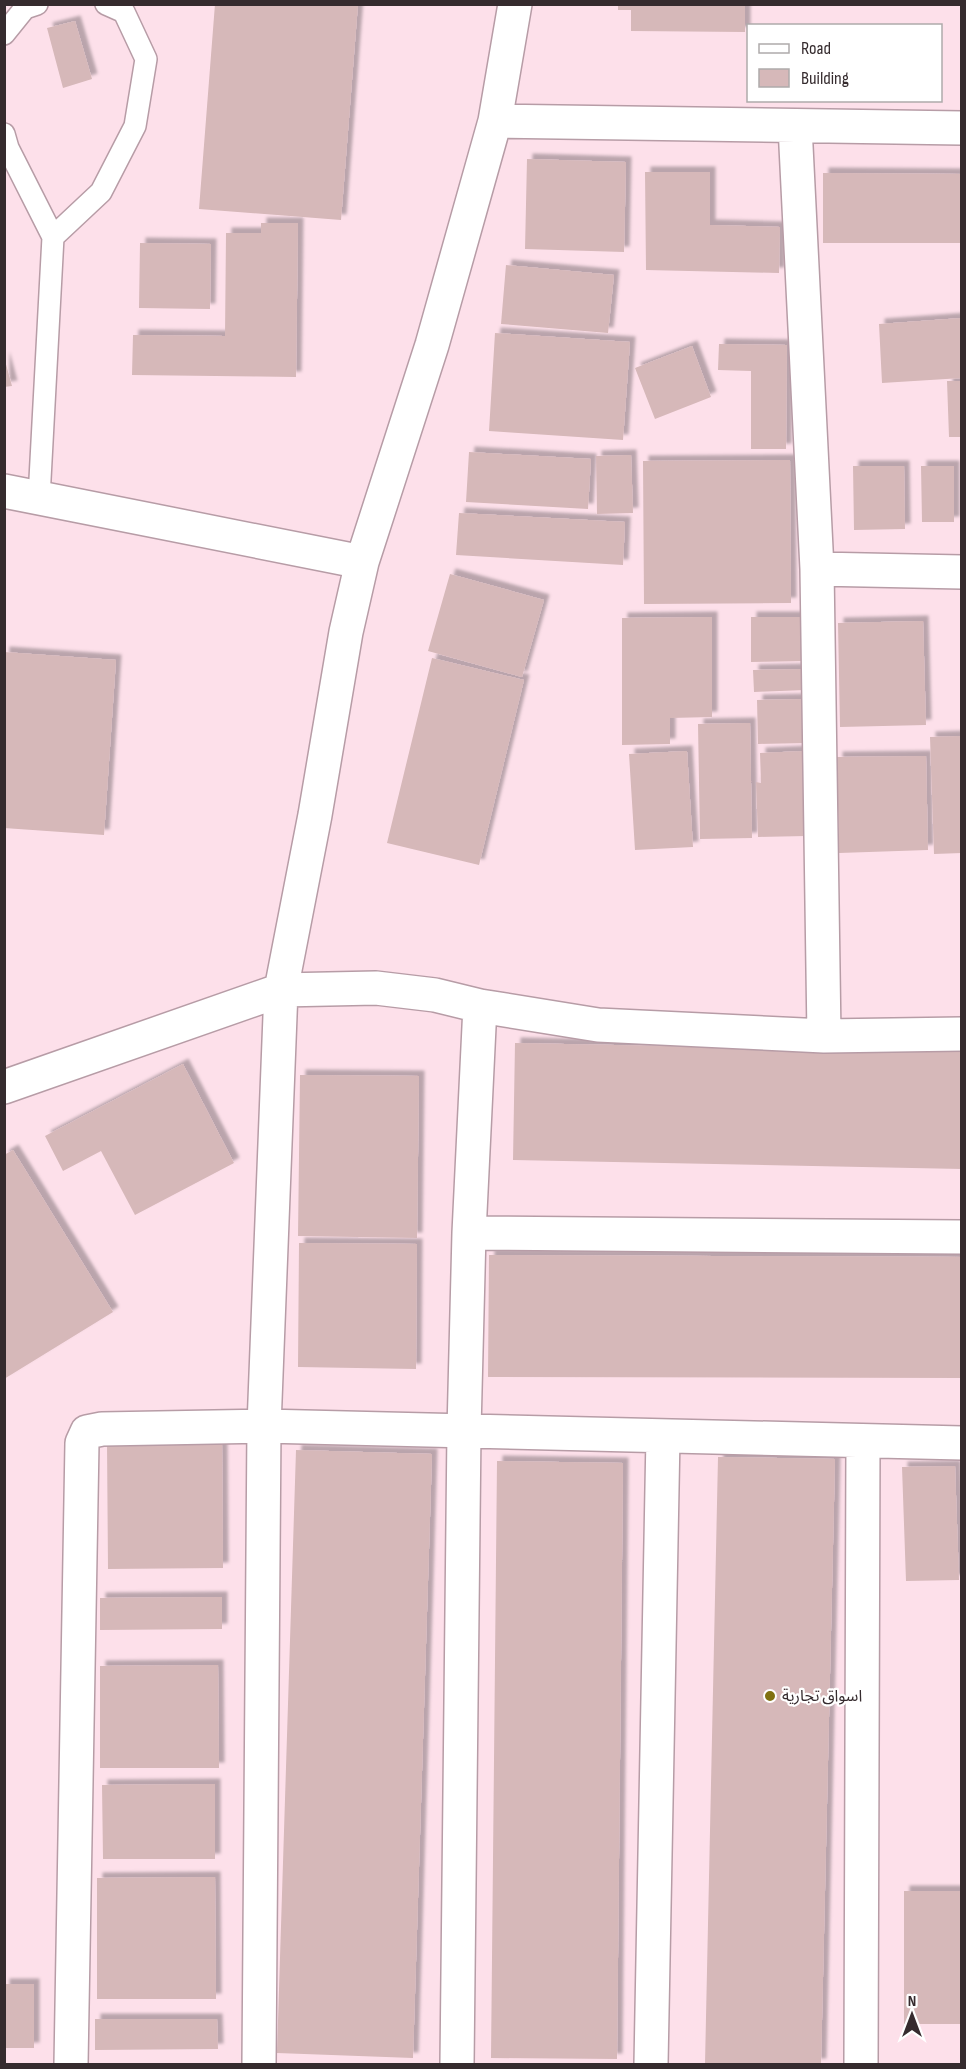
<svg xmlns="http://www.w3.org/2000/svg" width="966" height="2069" viewBox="0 0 966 2069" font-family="'Sofia Sans Condensed','Noto Sans Arabic',sans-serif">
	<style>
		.building { fill: #d6b8b9; filter: url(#shadow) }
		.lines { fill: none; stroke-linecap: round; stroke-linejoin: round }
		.lane-casing { stroke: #b79ca6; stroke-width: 24 }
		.street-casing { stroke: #b79ca6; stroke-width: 36 }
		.lane { stroke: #fff; stroke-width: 21 }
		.street { stroke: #fff; stroke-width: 33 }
		.poi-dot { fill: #807111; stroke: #fff; stroke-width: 2 }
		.labels { text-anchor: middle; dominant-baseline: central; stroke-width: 4.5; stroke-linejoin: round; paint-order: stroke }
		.poi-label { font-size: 16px; fill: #352b2e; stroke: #fff; text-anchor: start }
	</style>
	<defs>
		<filter id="shadow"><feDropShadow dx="5.5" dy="-5.5" stdDeviation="1.5" flood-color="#0004"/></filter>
	</defs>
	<rect width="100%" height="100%" fill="#fde0ea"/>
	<!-- building -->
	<path class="building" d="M215,4H358L341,220L199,209Z
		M618,4H745V32L631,31V10H618Z
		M75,21L92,79L63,88L47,28Z
		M527,159L626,162L624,252L525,249Z
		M645,172H710V225L780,227L779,273L646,270Z
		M823,173L962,174V243H823Z
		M261,223H298L296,377L132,375L133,335L225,336L226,233H261Z
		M140,243L211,244L210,309L139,308Z
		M506,265L614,275L608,333L501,324Z
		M962,318V378L882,383L879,324Z
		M495,333L630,342L623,440L489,431Z
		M719,344L787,345L786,449H751V371L718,370Z
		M692,346L711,397L655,419L635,368Z
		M4,357L12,386L4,387Z
		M947,381H962V437H949Z
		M469,452L591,459L588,509L466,502Z
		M631,455L633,513L597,514L596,456Z
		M790,460L791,603L644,604L643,461Z
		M853,466H904L905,529L854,530Z
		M921,466H954V522H922Z
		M459,513L625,522L623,565L456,555Z
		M450,574L544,600L522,677L428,651Z
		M712,617V717L670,718V744L622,745V618Z
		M751,617H807V661L751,662Z
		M923,621L926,725L840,727L838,623Z
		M4,652L116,660L104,835L4,828Z
		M432,658L524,680L479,865L387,843Z
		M805,669L806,690L754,692L753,670Z
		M808,699L809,743L758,744L757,700Z
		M750,723L752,838L700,839L698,724Z
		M962,736V853L934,854L930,737Z
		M687,751L693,847L635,850L629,754Z
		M805,751L806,836L758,837L756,782L761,783L760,753Z
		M926,756L928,850L839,853L837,757Z
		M515,1043L962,1052V1169L513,1160Z
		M183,1064L234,1163L135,1215L101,1151L63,1171L45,1136Z
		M300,1075L419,1076L417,1238L298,1236Z
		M13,1150L113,1312L4,1379V1155Z
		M299,1243L417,1244L416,1369L298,1367Z
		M489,1255L962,1257V1378L488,1377Z
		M222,1442L223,1568L108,1569L107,1443Z
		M296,1450L432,1454L413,2058L277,2053Z
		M718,1457L835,1459L821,2064H705Z
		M497,1461L623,1463L617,2059L491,2058Z
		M955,1466L959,1580L906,1581L902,1467Z
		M222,1597V1629L100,1630V1598Z
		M218,1665L219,1768H100V1666Z
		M215,1784V1859H103L102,1785Z
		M215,1877L216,1999H97V1878Z
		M904,1891H962V2024H904Z
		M4,1984H34V2048H4Z
		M95,2019H217L218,2049L95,2050Z"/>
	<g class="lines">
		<defs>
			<path id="lane" d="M4,34L25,8L37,4
				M4,134L8,148L53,237L39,498
				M53,237L101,192L135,126L146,59L124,12L106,4"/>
			<path id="street" d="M495,121L962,128
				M795,126L817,569L824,1036
				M4,491L362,562
				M817,569L962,572
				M4,1087L281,990L376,988L435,995L480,1006L598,1025L824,1036L962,1034
				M469,1233L962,1237
				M71,2064L82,1443L87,1432L102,1429L264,1426L962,1443
				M259,2064L264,1426L281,990L315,815L346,632L362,562L432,345L495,121L515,4
				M457,2064L464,1430L469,1233L480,1006
				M651,2064L663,1436
				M861,2064L863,1441"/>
		</defs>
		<!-- lane casing -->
		<use href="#lane" class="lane-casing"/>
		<!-- street casing -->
		<use href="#street" class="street-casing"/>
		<!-- lane -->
		<use href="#lane" class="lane"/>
		<!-- street -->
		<use href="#street" class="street"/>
	</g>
	<!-- markers -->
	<circle class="poi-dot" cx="770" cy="1696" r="6"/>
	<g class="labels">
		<!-- poi labels -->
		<g class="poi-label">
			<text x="782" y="1696">اسواق تجارية</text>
		</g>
	</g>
	<!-- border -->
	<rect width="966" height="2069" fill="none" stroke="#352b2e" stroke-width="12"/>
	<!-- legend -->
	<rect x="747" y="24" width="195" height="78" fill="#ffffff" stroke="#aeaaab" stroke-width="1.5"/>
	<rect x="759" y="44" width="30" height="9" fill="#ffffff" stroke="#aeaaab" stroke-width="1.5"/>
	<text x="801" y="54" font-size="18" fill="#352b2e">Road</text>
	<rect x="759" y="69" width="30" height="18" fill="#d6b8b9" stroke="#aeaaab" stroke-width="1.5"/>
	<text x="801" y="84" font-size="18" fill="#352b2e">Building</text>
	<!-- north arrow -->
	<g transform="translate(912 2015)" stroke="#ffffff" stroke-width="4.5" paint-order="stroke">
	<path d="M0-4.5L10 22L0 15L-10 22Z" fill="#352b2e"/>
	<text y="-9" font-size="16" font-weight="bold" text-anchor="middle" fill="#352b2e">N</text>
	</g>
</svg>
